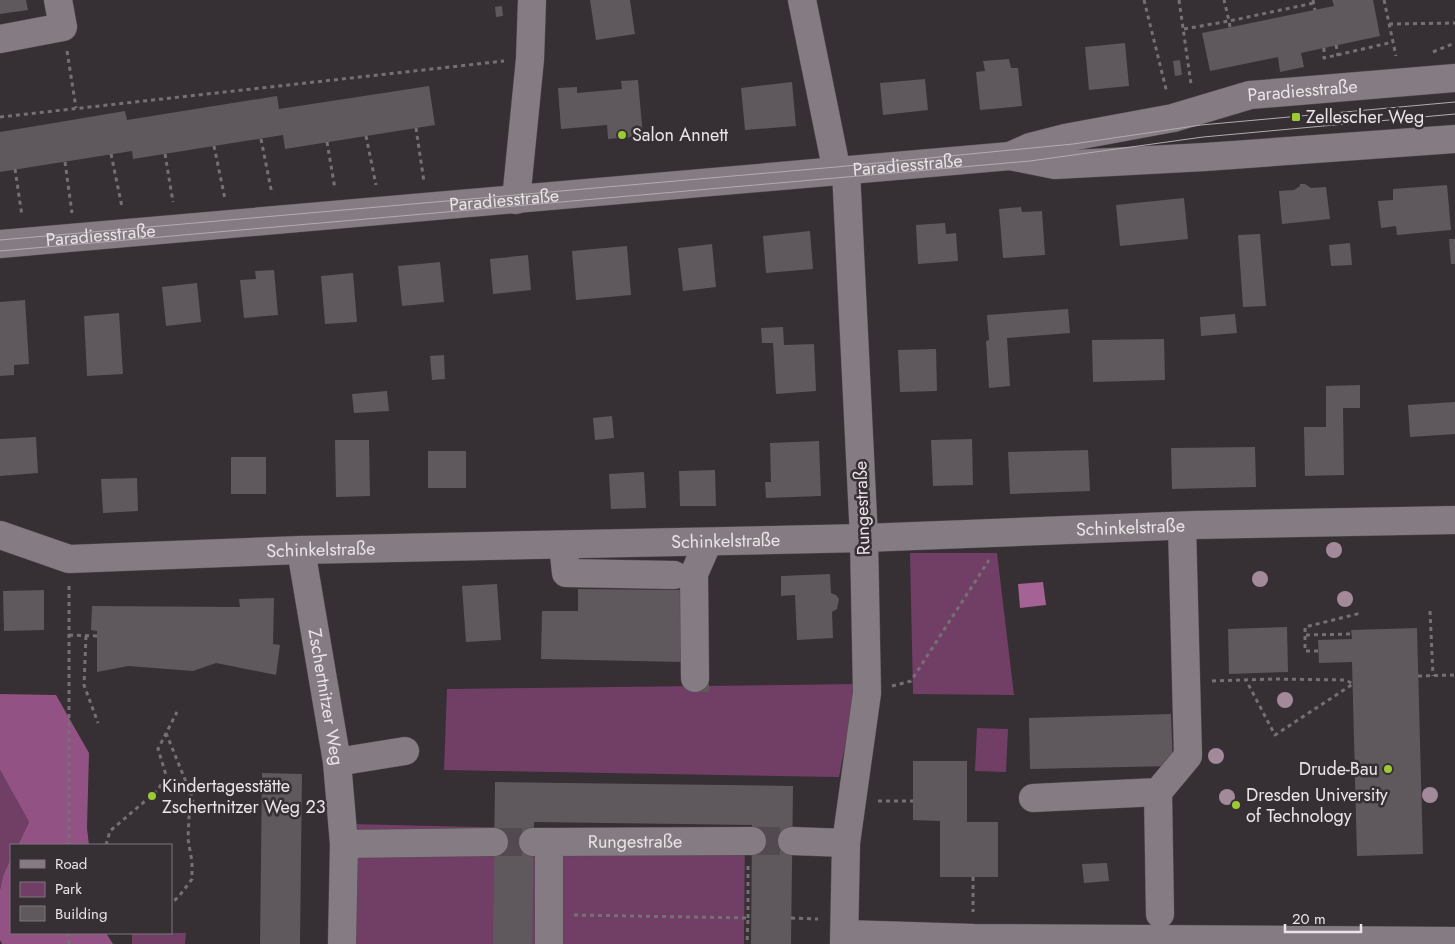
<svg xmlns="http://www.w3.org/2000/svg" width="1455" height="944" viewBox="0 0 1455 944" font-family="Jost,sans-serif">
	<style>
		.green { fill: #713e66 }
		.forest { fill: #925284 }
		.water { fill: #a46295 }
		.building { fill: #5f585d }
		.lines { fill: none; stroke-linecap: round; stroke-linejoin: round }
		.minor-tunnel { stroke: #514a4f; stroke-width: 28; stroke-dasharray: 28 14; stroke-linecap: butt }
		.minor-casing { stroke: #524c51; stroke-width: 29 }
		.path { stroke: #767074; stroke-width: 3; stroke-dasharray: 4 4; stroke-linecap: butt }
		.minor { stroke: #847c82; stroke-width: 28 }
		.tram { stroke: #b2acb0; stroke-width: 1 }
		.tree { fill: #a28a9b }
		.poi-dot { fill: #9cca32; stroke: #362f34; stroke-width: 2 }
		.labels { text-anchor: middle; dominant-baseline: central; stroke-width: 5; stroke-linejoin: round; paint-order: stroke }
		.street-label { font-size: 18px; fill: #e9e4e7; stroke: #362f34 }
		.poi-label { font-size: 18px; fill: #e9e4e7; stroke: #362f34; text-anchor: start }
	</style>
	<rect width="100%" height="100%" fill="#362f34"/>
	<!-- green -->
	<path class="green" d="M997,553L1014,695L913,694L910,553Z
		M857,684L839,777L444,770L447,689Z
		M977,728L1008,729L1006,772L975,771Z
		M0,770L29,822L18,845H11V858L3,876L0,890Z
		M350,824L745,833L744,944H347Z
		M132,933H186L185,944H132Z"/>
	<!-- forest -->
	<path class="forest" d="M0,694L56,695L89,753L87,828L89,845H18L29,822L0,770Z
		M11,858V933H106L113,944H2L0,940V890L3,876Z"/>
	<!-- water -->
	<path class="water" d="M1043,582L1046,605L1020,608L1018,584Z"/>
	<!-- building -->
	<path class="building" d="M0,0H26L28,10L0,14Z
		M590,0H630L635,34L596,40Z
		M1332,0H1373L1380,36L1301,53L1304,67L1280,72L1278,57L1210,71L1202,33L1334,6Z
		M502,6L503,16L496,17L495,7Z
		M1125,43L1129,86L1089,90L1085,47Z
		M1009,59L1011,68H1018L1022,106L980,110L976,72L985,71L983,61Z
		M1180,60L1182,75L1175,76L1173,61Z
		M925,79L928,110L883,115L880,83Z
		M638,80L643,136L608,139L607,125L561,129L558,88L577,87V93L622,89L621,81Z
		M792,82L796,126L745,130L741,88Z
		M429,86L435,125L285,149L283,135L133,159L132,151L0,172V132L125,111L127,120L277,96L279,109Z
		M1300,184H1305L1311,188L1326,187L1330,219L1282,224L1279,191L1294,190L1300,186Z
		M1447,185L1451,230L1397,235L1396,226L1381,228L1378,201L1393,200V189Z
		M1184,198L1188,239L1120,246L1116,205Z
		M1021,207L1022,212L1042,211L1045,255L1003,258L999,209Z
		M945,223L946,234L956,233L958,261L918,264L916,225Z
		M810,231L813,269L766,273L763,236Z
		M1260,234L1266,306L1243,307L1238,235Z
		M1449,239H1455V264H1451Z
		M1350,243L1352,265L1331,266L1329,245Z
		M712,244L716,287L683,291L678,248Z
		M627,246L631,295L576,300L572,251Z
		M528,255L531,290L493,294L490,259Z
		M440,262L444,302L402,306L398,266Z
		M274,270L278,315L244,318L240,280L256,279L255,271Z
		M353,273L357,322L325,324L321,276Z
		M197,283L201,322L166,326L162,287Z
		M25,300L29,364L14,365V375L0,376V302Z
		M1068,309L1070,333L1007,338L1010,386L989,388L986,341L989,340L987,315Z
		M119,313L123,374L87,376L84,316Z
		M1235,314L1237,333L1201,336L1200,317Z
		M783,327L784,345L814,344L816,391L776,394L773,343H762L761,328Z
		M1164,339L1165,380L1093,382L1092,340Z
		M936,349L937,391L900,392L898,350Z
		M444,355L445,379L432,380L430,356Z
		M1360,385V408H1343L1344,475L1305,476L1304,427H1326V386Z
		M387,391L389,411L354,413L352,394Z
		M1455,402V434L1410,437L1408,405Z
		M612,416L614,438L595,440L593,418Z
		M36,437L38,473L0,476V439Z
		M972,439L973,485L933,486L931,440Z
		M335,440H369L370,496L336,497Z
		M819,441L821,496L766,498L765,482H771L770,443Z
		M1255,447L1256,487L1172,489L1171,448Z
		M1088,450L1090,491L1010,494L1008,452Z
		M428,451H466V488H428Z
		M231,457H266V494H231Z
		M715,470L716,506H680L679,471Z
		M644,472L646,508L611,509L609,474Z
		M137,478L138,511L103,513L101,479Z
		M830,574L831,593L836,595L839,599L837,609L832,612L833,638L797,640L795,595L781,596V576Z
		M497,584L501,640L466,642L462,586Z
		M578,589L681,590L684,662L541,659L542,611H578Z
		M44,590V630L4,631L3,591Z
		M274,598L273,644L280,645L276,675L216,663L193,671L128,666L97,672V631L91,630L92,606L240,607L239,599Z
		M1287,627L1288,672L1229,674L1228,629Z
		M1417,628L1423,854L1357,856L1352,662L1319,663L1318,640L1352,639L1351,630Z
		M698,683H709V692H698Z
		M1171,714L1173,766L1030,769L1029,718Z
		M913,761H967V822H998V877H940V821L913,820Z
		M262,773L302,774L300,944H260Z
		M495,782L793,786L791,944H751L752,825L534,822L532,944H493Z
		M1107,863L1109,881L1084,883L1082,864Z"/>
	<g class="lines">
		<!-- minor-tunnel -->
		<path class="minor-tunnel" d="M752,841H792
			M494,842H533"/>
		<defs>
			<g id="minor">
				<path d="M802,0L837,172"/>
				<path d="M0,39L63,27L58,0"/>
				<path id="s1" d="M1010,156L1030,147L1065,138L1173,118L1250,95L1455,78"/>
				<path d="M516,200L530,59L532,0"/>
				<path id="s2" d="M0,244L1010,156L1055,165L1205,157L1455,139"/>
				<path id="s3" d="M0,535L69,559L301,550L864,538L1195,525L1455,520"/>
				<path d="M563,545L566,573L674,575"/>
				<path id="s4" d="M301,550L337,762L344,844L342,944"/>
				<path d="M695,678L694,574L708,542"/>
				<path d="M337,762L405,751"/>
				<path d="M1158,792L1160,914"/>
				<path d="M1033,798L1158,792L1188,756L1182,526"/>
				<path d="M792,841L846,843"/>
				<path d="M533,842H549V944"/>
				<path id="s5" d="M549,842L752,841"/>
				<path d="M344,844L494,842"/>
				<path d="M845,934L974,938L1455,941"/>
				<path d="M844,944L846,843L867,693L864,538L846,171"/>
			</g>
		</defs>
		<!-- minor casing -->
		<use href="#minor" class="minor-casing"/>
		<!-- path -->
		<path class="path" d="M1144,0L1167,93
			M1179,0L1191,84
			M1313,0L1315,10
			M1384,0L1396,56
			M1389,24L1455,23
			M1230,27L1229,21L1314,3
			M1184,29L1229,21L1224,0
			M1336,45L1338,56
			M1324,48V58L1393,42
			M67,51L76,108
			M1433,52L1455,43
			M0,117L504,61
			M416,128L424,182
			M366,136L376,185
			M261,139L272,194
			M327,142L335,189
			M214,146L225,199
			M111,154L122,207
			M165,154L173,202
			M65,162L72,213
			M15,169L22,216
			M69,586V845
			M1430,611L1433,676
			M69,635L97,636
			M1306,635L1351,634
			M86,636L84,685L98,723
			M1318,651H1305V627L1361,613
			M1418,676L1455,675
			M1212,681L1274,679L1346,680L1353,684L1275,735L1246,680
			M892,686L911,681L989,560
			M166,733L193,799L189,817L188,839L192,862V879L180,895L171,904
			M878,801H913
			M106,845L110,831L158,790L166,775L158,749L177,712
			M973,877V912
			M574,915L748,918L747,944
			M748,918V866
			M791,918L818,919
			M69,944V933"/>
		<!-- minor -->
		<use href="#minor" class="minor"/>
		<!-- tram -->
		<path class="tram" d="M0,240L836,167L1073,144L1201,125L1455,102
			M0,251L1030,161L1203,137L1455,114"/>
	</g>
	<!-- trees -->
	<g class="tree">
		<circle cx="1334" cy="550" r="8"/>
		<circle cx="1260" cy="579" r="8"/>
		<circle cx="1345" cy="599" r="8"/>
		<circle cx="1285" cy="700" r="8"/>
		<circle cx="1216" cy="756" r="8"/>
		<circle cx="1430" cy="795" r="8"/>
		<circle cx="1227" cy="797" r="8"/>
	</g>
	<!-- markers -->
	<g class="poi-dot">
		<rect x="1291" y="112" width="10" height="10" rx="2.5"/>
		<circle cx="622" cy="135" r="5"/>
		<circle cx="1388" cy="769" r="5"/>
		<circle cx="152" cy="796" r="5"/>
		<circle cx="1236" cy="805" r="5"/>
	</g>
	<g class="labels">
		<!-- street labels -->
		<g class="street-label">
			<text stroke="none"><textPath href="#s1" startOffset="301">Paradiesstraße</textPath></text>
			<text stroke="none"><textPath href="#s2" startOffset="911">Paradiesstraße</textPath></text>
			<text stroke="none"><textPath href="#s2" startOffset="506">Paradiesstraße</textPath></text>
			<text stroke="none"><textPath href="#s2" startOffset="101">Paradiesstraße</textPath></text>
			<text transform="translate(862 508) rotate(-92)">Rungestraße</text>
			<text stroke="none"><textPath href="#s3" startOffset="1135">Schinkelstraße</textPath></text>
			<text stroke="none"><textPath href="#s3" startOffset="730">Schinkelstraße</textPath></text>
			<text stroke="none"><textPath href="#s3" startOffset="325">Schinkelstraße</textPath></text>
			<text stroke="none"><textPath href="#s4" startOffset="149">Zschertnitzer Weg</textPath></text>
			<text stroke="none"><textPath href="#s5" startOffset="86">Rungestraße</textPath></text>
		</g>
		<!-- poi labels -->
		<g class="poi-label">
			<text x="1306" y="117">Zellescher Weg</text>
			<text x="632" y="135">Salon Annett</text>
			<text x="1378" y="769" text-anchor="end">Drude-Bau</text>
			<text x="162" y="786">Kindertagesstätte<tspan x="162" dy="21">Zschertnitzer Weg 23</tspan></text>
			<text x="1246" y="795">Dresden University<tspan x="1246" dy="21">of Technology</tspan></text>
		</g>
	</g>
	<!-- legend -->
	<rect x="10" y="844" width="162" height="90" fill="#362f34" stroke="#7e777c"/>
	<rect x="20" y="860" width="25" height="8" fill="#847c82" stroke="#7e777c"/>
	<text x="55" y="869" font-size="15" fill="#e9e4e7">Road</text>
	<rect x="20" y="882" width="25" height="15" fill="#713e66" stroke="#7e777c"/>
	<text x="55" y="894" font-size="15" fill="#e9e4e7">Park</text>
	<rect x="20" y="906" width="25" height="15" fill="#5f585d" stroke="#7e777c"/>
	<text x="55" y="919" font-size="15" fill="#e9e4e7">Building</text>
	<!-- scale -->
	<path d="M1285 924v8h76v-8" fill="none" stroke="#e9e4e7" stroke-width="2.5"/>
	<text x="1292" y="924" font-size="15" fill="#e9e4e7" stroke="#362f34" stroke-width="4" paint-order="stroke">20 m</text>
</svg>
